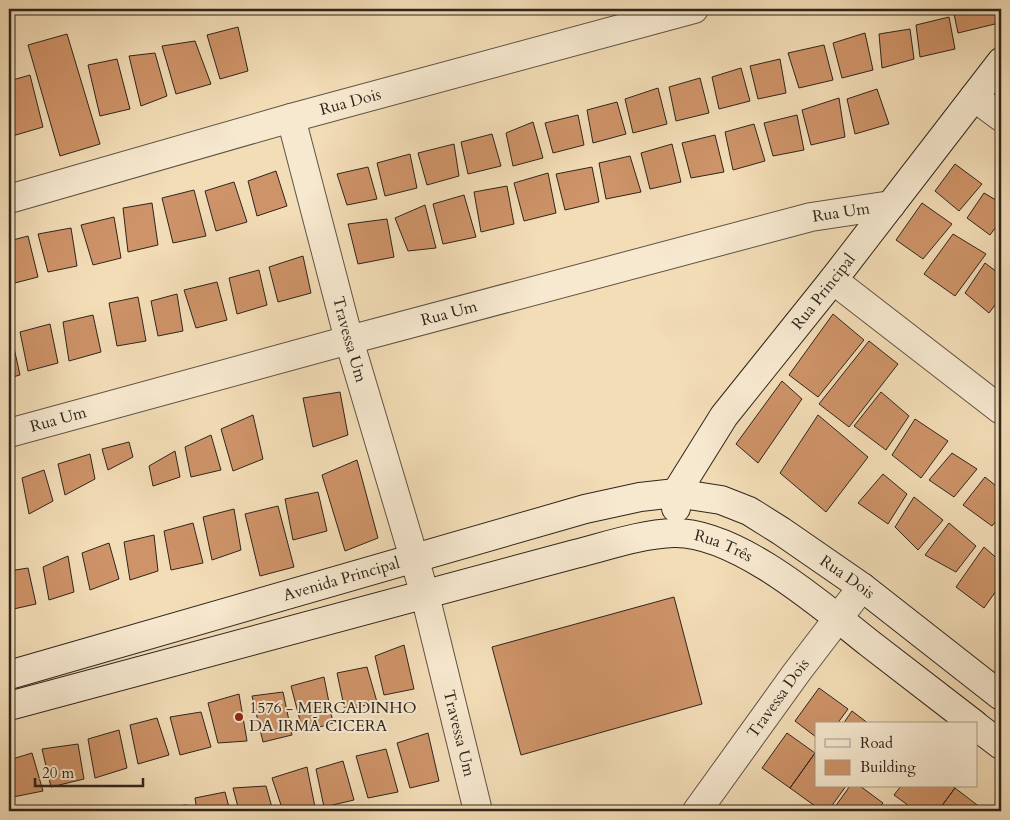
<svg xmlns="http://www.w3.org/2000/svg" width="1010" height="820" viewBox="0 0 1010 820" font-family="Cardo,serif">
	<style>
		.building { fill: #ce9368; stroke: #2e251d }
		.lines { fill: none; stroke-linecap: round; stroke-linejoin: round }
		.street-casing { stroke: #5f5344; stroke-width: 30 }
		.secondary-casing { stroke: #2e251d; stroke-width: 30 }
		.street { stroke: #f7e9d0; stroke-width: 28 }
		.secondary { stroke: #f7e9d0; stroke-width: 28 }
		.poi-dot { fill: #8f2418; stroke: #f7e9d0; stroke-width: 2 }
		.labels { text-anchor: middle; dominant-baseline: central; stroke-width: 4; stroke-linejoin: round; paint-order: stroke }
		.street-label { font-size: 16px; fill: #2e251d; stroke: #f7e9d0 }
		.poi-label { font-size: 16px; fill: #2e251d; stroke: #f7e9d0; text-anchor: start }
	</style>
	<rect width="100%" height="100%" fill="#f3ddb7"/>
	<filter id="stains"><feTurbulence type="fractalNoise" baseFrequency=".004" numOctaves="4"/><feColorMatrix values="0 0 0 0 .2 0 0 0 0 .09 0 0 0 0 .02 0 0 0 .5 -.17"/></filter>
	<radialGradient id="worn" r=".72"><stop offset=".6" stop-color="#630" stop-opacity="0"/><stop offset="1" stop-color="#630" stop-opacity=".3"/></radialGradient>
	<!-- building -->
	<path class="building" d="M953,9H995L999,23L958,33Z
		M949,17L955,49L920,57L916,25Z
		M238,27L248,71L220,79L207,35Z
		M910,29L914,59L882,68L879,34Z
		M865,33L873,70L842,78L833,43Z
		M67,34L100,144L60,156L28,45Z
		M195,41L211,84L176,94L162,46Z
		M824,45L833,80L799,88L788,53Z
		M155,53L167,96L141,106L129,56Z
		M117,59L130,109L100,116L88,65Z
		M780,59L786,93L758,99L750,66Z
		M741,68L750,101L719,109L712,77Z
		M30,75L43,127L9,137V81Z
		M700,78L709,113L676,121L669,87Z
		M658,88L667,124L633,133L625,99Z
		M877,89L889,124L855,134L847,99Z
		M839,98L845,137L811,145L802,110Z
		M617,102L626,134L593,143L587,110Z
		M578,115L584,145L553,153L545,123Z
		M797,115L804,150L773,156L764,123Z
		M533,122L543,158L513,166L506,133Z
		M754,124L765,161L733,170L725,132Z
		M492,134L501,166L468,174L461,142Z
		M715,135L724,172L691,178L682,143Z
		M454,144L459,176L427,185L418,153Z
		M672,144L681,182L650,189L641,153Z
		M410,154L417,188L385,196L377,163Z
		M630,156L641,192L606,199L599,163Z
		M955,164L982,184L959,211L935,191Z
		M368,167L377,199L347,205L337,174Z
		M592,167L599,202L565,210L556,174Z
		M276,171L287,206L257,216L248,181Z
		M548,173L556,213L524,221L514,183Z
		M234,182L247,222L216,231L205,191Z
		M507,186L514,224L481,232L474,192Z
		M194,190L206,236L173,243L162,198Z
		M984,193L1001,203V220L990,235L967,218Z
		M464,195L476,237L443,244L433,204Z
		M152,203L158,245L128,252L123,208Z
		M922,203L952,224L923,259L896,240Z
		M425,205L436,248L408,251L395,218Z
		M114,217L121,258L93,265L81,225Z
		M387,219L394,257L358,264L348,224Z
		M71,228L77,266L48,272L38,234Z
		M953,234L986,254L955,296L924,274Z
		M28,236L38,277L11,284L9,277V241Z
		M303,256L311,293L278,302L269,267Z
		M985,263L1001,275V297L989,313L965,293Z
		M259,270L267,305L237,314L229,278Z
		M217,282L227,320L196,328L184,290Z
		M177,294L183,331L158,336L151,301Z
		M138,297L146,341L117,346L109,303Z
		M833,314L864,340L818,397L789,375Z
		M93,315L101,352L69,361L63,322Z
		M50,324L58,363L28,371L20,332Z
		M9,339H12L20,375L9,378Z
		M869,341L898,364L849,427L819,404Z
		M782,381L802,399L758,463L736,444Z
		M340,392L348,435L313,447L303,398Z
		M881,392L909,416L886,450L854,426Z
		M253,415L263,459L233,471L221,429Z
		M818,415L868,457L826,512L780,473Z
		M915,419L948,441L921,478L892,455Z
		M211,435L221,470L191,477L185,447Z
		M129,442L133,457L108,470L102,449Z
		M175,451L180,477L153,486L149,466Z
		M952,453L977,469L954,497L929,480Z
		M90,454L95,479L65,495L58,464Z
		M357,460L378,538L345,551L322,475Z
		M44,470L53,501L29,514L22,478Z
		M883,474L907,494L888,524L858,503Z
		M985,477L1001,490V515L992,526L963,505Z
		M318,492L327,531L293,540L285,499Z
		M914,497L943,520L918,550L895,527Z
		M278,506L294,567L260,576L245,514Z
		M234,509L241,550L212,560L203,517Z
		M193,523L203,563L171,570L164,531Z
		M949,523L976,546L956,572L925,555Z
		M154,535L158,571L130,580L124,542Z
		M109,543L119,579L90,590L82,553Z
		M984,547L1001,562V584L984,608L956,587Z
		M68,556L74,592L49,600L43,567Z
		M28,568L36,604L9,610V571Z
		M674,597L702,704L521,755L492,647Z
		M404,645L414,689L384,695L375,656Z
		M367,667L377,702L345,711L337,673Z
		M324,677L333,723L303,732L291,686Z
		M819,688L848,709L837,724H816V737L795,721Z
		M283,692L292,735L263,742L252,696Z
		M239,694L247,741L218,743L208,703Z
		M852,711L869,724H843Z
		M201,712L211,747L180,755L170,717Z
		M157,718L169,755L138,764L130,725Z
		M119,730L127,768L95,778L88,739Z
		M428,733L439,781L410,788L397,743Z
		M787,733L815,753L790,788L762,768Z
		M78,744L84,779L51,787L42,749Z
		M386,749L398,792L368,798L356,756Z
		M32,753L43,791L13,797L9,783V760Z
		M815,753L816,786H846L828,811H822L790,788Z
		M343,761L354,800L324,807L316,769Z
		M307,767L315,807L304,811H283L272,778Z
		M266,786L273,811H239L233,788Z
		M850,786H860L883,803L876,811H832Z
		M901,786H952L955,788L938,811H916L894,795Z
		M955,788L985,811H938Z
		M225,792L230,811H197L195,798Z
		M187,805V811H150V808Z"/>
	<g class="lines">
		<defs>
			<g id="street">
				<path d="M974,97L1001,117"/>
				<path id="s1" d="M291,118L349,340L425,595L478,811"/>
				<path id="s2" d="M9,199L291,118L694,9"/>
				<path d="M833,280L1001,410"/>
				<path id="s3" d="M9,433L349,340L811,217L891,205"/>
				<path id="s4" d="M697,811L797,672L862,587"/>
			</g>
			<g id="secondary">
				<path id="s5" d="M676,508V493L724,416L833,280L1001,62"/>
				<path id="s6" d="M9,675L585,509L640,497L676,493L721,500L749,511L781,531L862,587L1001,696"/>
				<path id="s7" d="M9,706L575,554C607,546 641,534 674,533C737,532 821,605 869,643C904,670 939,697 974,724"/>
				<path d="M976,726L1001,745"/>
			</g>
		</defs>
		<!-- street casing -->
		<use href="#street" class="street-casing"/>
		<!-- secondary casing -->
		<use href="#secondary" class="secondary-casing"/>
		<!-- street -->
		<use href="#street" class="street"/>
		<!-- secondary -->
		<use href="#secondary" class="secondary"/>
	</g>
	<!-- markers -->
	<circle class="poi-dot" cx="239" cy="717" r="5"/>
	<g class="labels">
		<!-- street labels -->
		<g class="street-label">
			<text stroke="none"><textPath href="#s2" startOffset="355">Rua Dois</textPath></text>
			<text stroke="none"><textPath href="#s3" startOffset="861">Rua Um</textPath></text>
			<text stroke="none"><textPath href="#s5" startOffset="265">Rua Principal</textPath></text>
			<text stroke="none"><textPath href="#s3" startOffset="456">Rua Um</textPath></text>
			<text stroke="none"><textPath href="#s1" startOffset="229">Travessa Um</textPath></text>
			<text stroke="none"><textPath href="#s3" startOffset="51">Rua Um</textPath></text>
			<text stroke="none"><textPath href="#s7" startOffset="739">Rua Três</textPath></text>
			<text stroke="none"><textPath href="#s6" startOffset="886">Rua Dois</textPath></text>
			<text stroke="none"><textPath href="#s6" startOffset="346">Avenida Principal</textPath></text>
			<text stroke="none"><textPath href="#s4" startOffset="139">Travessa Dois</textPath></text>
			<text stroke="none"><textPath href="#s1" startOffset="638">Travessa Um</textPath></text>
		</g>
		<!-- poi labels -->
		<g class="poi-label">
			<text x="249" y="708">1576 - MERCADINHO<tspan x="249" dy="18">DA IRMÃ CICERA</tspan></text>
		</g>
	</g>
	<!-- margin -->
	<rect width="1010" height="820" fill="none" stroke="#f3ddb7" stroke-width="30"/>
	<rect x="10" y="10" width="990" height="800" fill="none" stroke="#2e251d" stroke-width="2.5"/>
	<rect x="15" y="15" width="980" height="790" fill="none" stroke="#2e251d"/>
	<!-- legend -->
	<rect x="815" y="722" width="162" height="65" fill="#f7e9d0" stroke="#a79b88"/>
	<rect x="825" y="739" width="25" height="8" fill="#f7e9d0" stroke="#a79b88"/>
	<text x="860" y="748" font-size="15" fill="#2e251d">Road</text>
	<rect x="825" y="760" width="25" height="15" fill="#ce9368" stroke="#a79b88"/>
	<text x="860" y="772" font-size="15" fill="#2e251d">Building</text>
	<!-- scale -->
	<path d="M35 778v8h108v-8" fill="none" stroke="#2e251d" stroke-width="2.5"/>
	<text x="42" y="778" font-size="15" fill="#2e251d" stroke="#f7e9d0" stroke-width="4" paint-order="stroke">20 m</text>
	<rect width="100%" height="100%" filter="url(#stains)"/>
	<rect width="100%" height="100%" fill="url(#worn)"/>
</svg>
